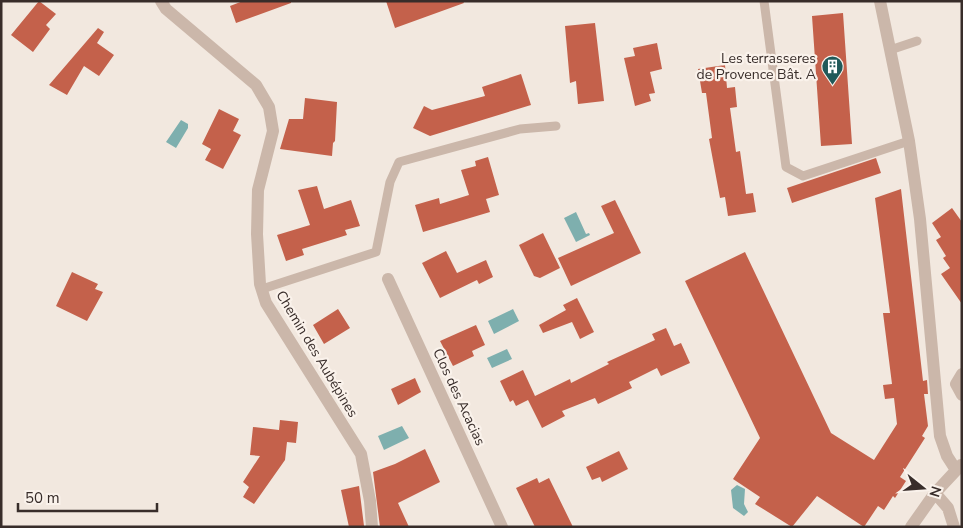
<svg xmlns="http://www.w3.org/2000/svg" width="963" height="528" viewBox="0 0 963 528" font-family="'Nunito Sans',sans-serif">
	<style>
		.water { fill: #7eafae }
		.building { fill: #c4614b }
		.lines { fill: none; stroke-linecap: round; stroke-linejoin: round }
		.service { stroke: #cbb7aa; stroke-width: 9 }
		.minor { stroke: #cbb7aa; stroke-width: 12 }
		.labels { text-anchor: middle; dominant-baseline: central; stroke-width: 4.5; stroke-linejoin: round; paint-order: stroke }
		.poi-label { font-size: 14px; fill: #382d2a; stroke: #faf2eb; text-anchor: end }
		.street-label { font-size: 14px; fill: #382d2a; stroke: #faf2eb }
	</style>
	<rect width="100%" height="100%" fill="#f2e8df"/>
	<!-- water -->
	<path class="water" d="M181,120L188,124V128L176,148L166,142Z
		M576,212L586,234L589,233L590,235L576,242L564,218Z
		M513,309L519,321L494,334L488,321Z
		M507,349L512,359L492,368L487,358Z
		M402,426L409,438L384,450L378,436Z
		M737,485L745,489L744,504L748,512L744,516L733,508L731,490Z"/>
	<!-- building -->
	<path class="building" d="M39,1L56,14L46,25L50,29L33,52L11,35Z
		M243,1H291V3L236,23L230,6Z
		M386,1H463L464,3L395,28Z
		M843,13L852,144L821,146L812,16Z
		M595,23L604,101L578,104L576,81L570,83L565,26Z
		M98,28L104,32L97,43L114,55L99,76L84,66L67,95L49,85Z
		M657,43L662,69L650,72L655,93L649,94L651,101L635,106L624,58L635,56L633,48Z
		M725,65L727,88L735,87L737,107L730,108L736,152L740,151L746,194L753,193L756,212L728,216L725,197L720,198L709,139L712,138L706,93H702L698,69Z
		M521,74L531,105L430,136L413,128L424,106L432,110L485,96L482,87Z
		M305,98L337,102L335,141L333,143L332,156L280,149L289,119H303Z
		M219,109L239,119L233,131L241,135L223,169L205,160L211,149L202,144Z
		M488,157L499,195L486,199L490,212L423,232L415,205L439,198L440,204L469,195L461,170L476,166L475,161Z
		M876,158L881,173L792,203L787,188Z
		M317,186L324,209L351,200L360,226L345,230L347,235L302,249L304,255L286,261L277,235L310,225L298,190Z
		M901,189L923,381L927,380L928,394H924L928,426L922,436L925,438L900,477L906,481L895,498L893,496L884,510L878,506L864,527L817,496L792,527L755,504L760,497L733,479L760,438L685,281L745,252L831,433L874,460L897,424L894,398L885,399L883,385L892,384L883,313H890L875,198Z
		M615,200L641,253L571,286L558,258L614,233L601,206Z
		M952,208L962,222V304L941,274L950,268L943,258L946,256L936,240L941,237L932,223Z
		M543,233L560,268L540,278L534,276L519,245Z
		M446,251L457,273L486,260L493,277L479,284L477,280L440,298L422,263Z
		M72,272L98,284L95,289L103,292L87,321L56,306Z
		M577,298L594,332L580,339L572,322L543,333L539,325L566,310L563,305Z
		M338,309L350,328L324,344L313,325Z
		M476,325L485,345L472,351L474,356L453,366L440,341Z
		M666,328L674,346L681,343L690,363L661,376L657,368L629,382L632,388L598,404L595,398L562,411L565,416L542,428L528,400L516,406L513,400L510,402L500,381L523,370L535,396L570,379L571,383L609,364L607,362L655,340L652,334Z
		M415,378L421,392L398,405L391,389Z
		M280,420L298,422L296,443L287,442L285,460L254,504L243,497L249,487L243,482L260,456L250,455L253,427L279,430Z
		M425,449L440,482L398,503L409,527H380L373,472L395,464Z
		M619,451L628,469L602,482L600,477L592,480L586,467Z
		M537,478L539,483L549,478L573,527H535L516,488Z
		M359,486L364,526L349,527L341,490Z"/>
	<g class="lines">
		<!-- service -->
		<path class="service" d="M764,1L786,167L803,176L909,141
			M890,50L917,41
			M262,289L376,252L390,182L399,162L520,129L556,126"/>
		<!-- minor -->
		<path class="minor" d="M161,1L166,9L256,85L269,107L273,131L258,190L257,234L260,284L266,303L361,454L370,501L372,527
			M880,1L909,141L920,219L940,436L947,456L956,470
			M388,279L502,527
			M962,374L956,384L962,395
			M935,493L948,508L954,527
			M911,527L935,493L961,465"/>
	</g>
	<!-- icons -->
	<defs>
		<symbol id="building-pin" viewBox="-11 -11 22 30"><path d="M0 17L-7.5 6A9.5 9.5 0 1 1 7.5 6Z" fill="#205959" stroke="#faf2eb"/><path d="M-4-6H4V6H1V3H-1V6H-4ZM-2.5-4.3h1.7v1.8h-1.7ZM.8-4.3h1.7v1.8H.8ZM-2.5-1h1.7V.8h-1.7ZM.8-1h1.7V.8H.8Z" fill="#fff"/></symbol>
	</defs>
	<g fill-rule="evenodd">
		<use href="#building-pin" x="820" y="54" width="25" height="34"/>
	</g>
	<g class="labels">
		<!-- poi labels -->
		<g class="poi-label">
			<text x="816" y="58">Les terrasseres<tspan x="816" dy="16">de Provence Bât. A</tspan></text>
		</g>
		<!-- street labels -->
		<g class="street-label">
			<text transform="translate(317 354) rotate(59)">Chemin des Aubépines</text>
			<text transform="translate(459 397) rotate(65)">Clos des Acacias</text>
		</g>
	</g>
	<!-- border -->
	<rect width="963" height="528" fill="none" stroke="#382d2a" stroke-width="5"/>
	<!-- north arrow -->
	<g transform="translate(923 488) rotate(107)" stroke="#faf2eb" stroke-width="4" paint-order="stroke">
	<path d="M0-4L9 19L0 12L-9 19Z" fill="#382d2a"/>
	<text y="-8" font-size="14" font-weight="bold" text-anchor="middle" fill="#382d2a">N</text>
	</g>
	<!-- scale -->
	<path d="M18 503v8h139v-8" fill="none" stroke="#382d2a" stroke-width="2.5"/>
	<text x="25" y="503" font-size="15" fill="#382d2a" stroke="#faf2eb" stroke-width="4" paint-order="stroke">50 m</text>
</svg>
